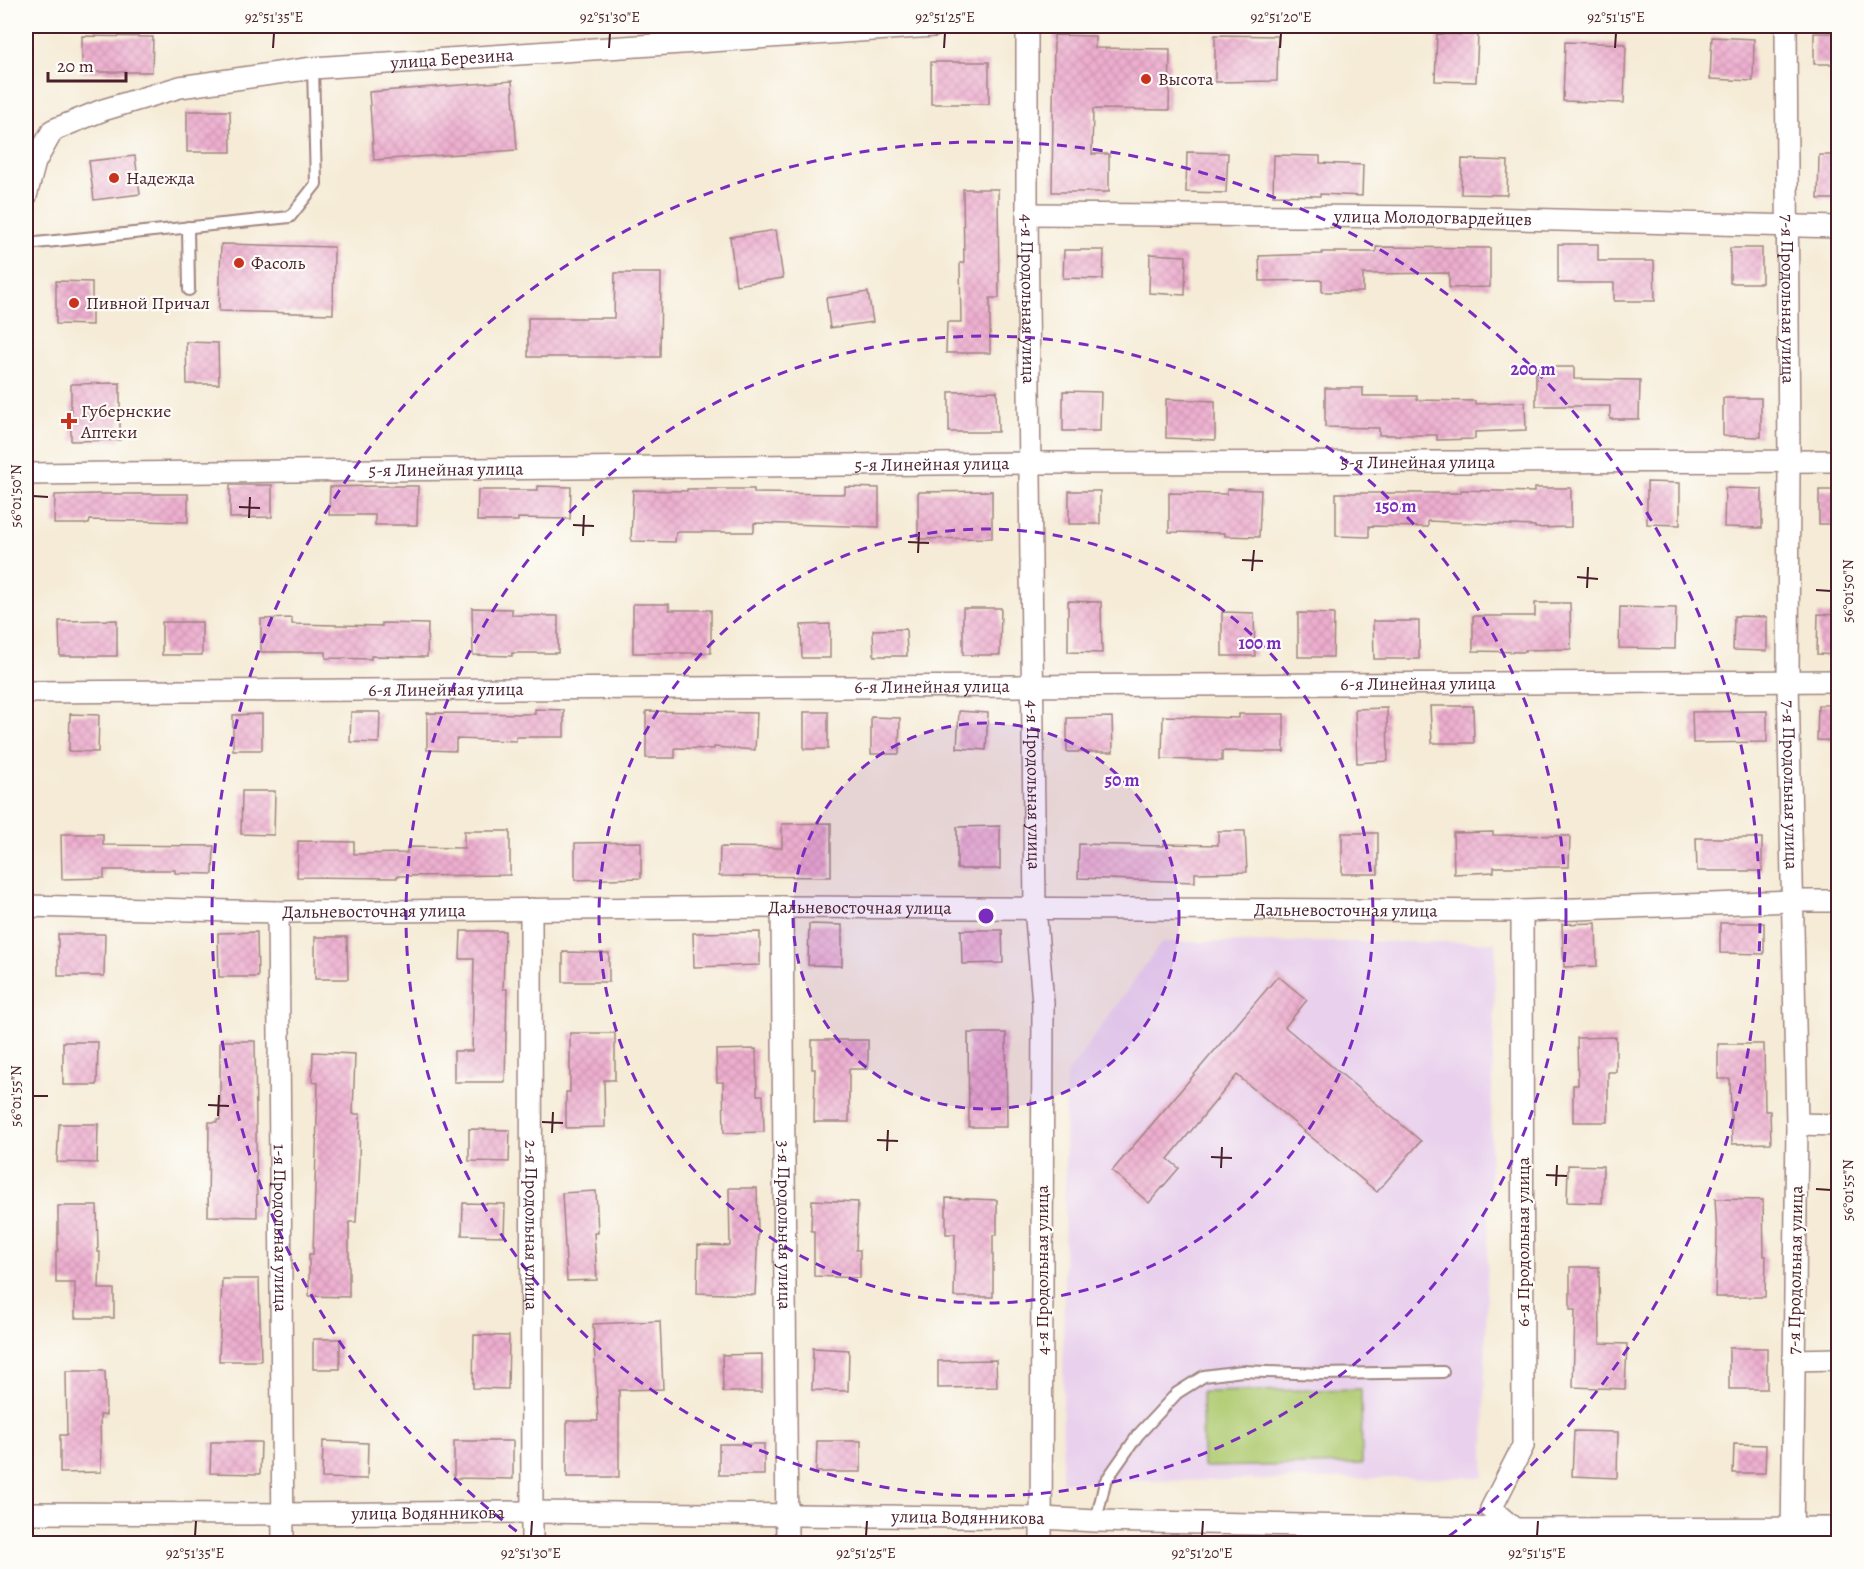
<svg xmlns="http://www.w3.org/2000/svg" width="1864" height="1569" viewBox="0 0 1864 1569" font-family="Alegreya,serif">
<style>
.built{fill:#e9d1ed}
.green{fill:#afcb71;stroke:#7c754e;stroke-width:1.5}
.building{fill:url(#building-cross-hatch)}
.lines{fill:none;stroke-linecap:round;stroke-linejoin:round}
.service-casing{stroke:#a08580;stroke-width:14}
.minor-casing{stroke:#a08580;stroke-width:24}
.service{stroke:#fff;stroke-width:10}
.minor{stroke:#fff;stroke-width:21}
.ticks{fill:none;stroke:#4a1f2b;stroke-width:2}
.ring{fill:none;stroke:#7b2cbf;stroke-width:3;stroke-dasharray:10 8}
.poi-dot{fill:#c8321e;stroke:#fdfcf7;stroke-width:2}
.labels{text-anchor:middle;stroke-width:4.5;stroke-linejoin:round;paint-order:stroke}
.street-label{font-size:18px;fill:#4a1f2b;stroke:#fdfcf7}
.poi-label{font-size:18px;fill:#4a1f2b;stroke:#fdfcf7;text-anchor:start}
.centre{fill:#7b2cbf;stroke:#fdfcf7;stroke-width:3}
.ring-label{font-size:18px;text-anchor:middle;font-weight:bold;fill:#7b2cbf;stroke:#fdfcf7;stroke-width:4.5;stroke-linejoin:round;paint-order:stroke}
.neatline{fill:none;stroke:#4a1f2b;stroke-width:2}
.ticks-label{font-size:15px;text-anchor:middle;fill:#4a1f2b}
</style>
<defs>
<pattern id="building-cross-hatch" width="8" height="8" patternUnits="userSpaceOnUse" patternTransform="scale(1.5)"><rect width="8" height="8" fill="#edaecf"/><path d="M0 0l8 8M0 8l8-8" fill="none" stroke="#cd95b2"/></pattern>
</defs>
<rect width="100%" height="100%" fill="#fdfcf7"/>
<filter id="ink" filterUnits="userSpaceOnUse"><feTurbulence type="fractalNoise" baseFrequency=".0167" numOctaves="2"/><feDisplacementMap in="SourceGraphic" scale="12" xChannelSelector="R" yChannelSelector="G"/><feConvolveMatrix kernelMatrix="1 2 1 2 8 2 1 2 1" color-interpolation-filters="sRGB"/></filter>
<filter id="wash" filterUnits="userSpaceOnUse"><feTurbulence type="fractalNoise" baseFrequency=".008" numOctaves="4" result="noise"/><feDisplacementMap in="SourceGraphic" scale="24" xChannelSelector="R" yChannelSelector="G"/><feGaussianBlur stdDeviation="1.35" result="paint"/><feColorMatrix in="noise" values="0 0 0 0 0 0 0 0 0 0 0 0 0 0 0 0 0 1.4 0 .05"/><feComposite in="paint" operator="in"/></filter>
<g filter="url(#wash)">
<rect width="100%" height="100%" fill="#f5ebd6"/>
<path class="built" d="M1162,942H1496L1485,1366L1484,1477L1062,1482L1066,1075Z"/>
<path class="green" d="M1361,1389L1362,1464L1203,1467L1202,1392Z"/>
<g id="blocks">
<g class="building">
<rect x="1814" y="33" width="25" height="31"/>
<path d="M1437,34L1478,35L1476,82L1435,81Z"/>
<path d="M1054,35L1095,36V48L1170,49L1169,110L1093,109L1092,154H1109V192H1052Z"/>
<path d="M1215,35L1278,36L1277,81L1215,82Z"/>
<path d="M82,36L153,37L152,72H82Z"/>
<path d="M1712,37L1754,39L1753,81L1710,79Z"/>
<path d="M1565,42L1626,44L1624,103L1563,101Z"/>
<rect x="931" y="62" width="58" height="42"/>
<path d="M512,81L517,150L374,160L369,92Z"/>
<path d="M187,111H230L231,152H187Z"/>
<path d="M1187,152L1228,153L1226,193L1186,192Z"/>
<path d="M1274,155L1320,156V163L1363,165L1362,196L1320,194V196L1273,195Z"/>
<path d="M1819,155H1839V199H1818Z"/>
<path d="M135,156L140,194L94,200L89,161Z"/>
<path d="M1462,159L1508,161L1507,195L1461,194Z"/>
<path d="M963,189H998L999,298H990V353H946L947,322H961L960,263H964Z"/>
<path d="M776,230L783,278L736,285L730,237Z"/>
<path d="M221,244L334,247L333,314L219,311Z"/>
<path d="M1558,244H1598V261H1654L1655,301H1614V283H1558Z"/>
<path d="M1376,247L1490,248V287L1449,288V273L1363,274V292H1322V280L1260,281L1259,256L1322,254V252H1376Z"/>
<rect x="1730" y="248" width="32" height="35"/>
<path d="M1064,250H1104L1103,279L1063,278Z"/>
<path d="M1150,254L1186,256L1185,295L1149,293Z"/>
<path d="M615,273H661L660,357H528V318H614Z"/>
<path d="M56,281L92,282V325L56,324Z"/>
<path d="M868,292L873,322L830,328L826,298Z"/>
<path d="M186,342L218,343L219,384H187Z"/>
<path d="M1536,367H1574V379L1640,380L1639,419H1610V406H1536Z"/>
<path d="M120,383V440L71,441V384Z"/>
<path d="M1325,388H1363V396H1417V400L1475,401V404L1525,402L1526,430L1475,432V439L1437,440V435H1379V428L1325,427Z"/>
<path d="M997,391L998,432H949V392Z"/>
<path d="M1063,391L1101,392L1100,431H1063Z"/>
<path d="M1723,398H1761V437L1723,436Z"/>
<path d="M1166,399L1215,401V440L1166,438Z"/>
<path d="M1647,482L1680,483V525L1647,524Z"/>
<path d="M230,485H272V517L230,518Z"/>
<path d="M375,486H418L417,525H375V515H329L330,487Z"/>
<path d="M538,486L571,487L570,519L518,518V521H477L478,490H538Z"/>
<path d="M845,487L879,488V527L754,523V532H676L675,542L631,541L633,490L687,491V489H754V493L845,494Z"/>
<path d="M1534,488H1571V527L1535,528V526L1428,521V527L1369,526V537L1336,536V493H1461V490L1534,492Z"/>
<path d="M1725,488L1762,489V528L1724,527Z"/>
<path d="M1227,489L1261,490L1259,537L1225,536V533L1169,532V493L1227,494Z"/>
<rect x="1819" y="490" width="20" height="34"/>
<path d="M992,491V538L918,539V492Z"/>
<rect x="1069" y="491" width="31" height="33"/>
<path d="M98,494H188V522L90,520L89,524H54L55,495Z"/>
<path d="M1068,601L1101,602L1102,653L1068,652Z"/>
<path d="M1535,603H1570L1571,649L1525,650V652L1473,651V616H1535Z"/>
<path d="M633,604H669V610H711V653H633Z"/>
<path d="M1620,607L1676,608L1675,649L1619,648Z"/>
<path d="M472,608L512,609V615L558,616V653H512V656L473,655Z"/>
<path d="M963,608H1001L1000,655H963Z"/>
<path d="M1222,612L1254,613L1255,656H1222Z"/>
<path d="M1298,613L1334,614L1333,657H1298Z"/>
<path d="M1818,614L1839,615V655L1817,654Z"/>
<path d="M1734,616L1767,617V651L1733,650Z"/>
<path d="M292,618V624L382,626V623L428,624L427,657L371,656V659L326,658V652H261V619Z"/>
<path d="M117,620V656H60L59,621Z"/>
<path d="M1373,621H1419V659H1374Z"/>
<rect x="162" y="622" width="40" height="33"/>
<path d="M830,624V658H802L801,625Z"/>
<path d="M906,629L907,656H874L873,630Z"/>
<path d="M1818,705H1839V741L1817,740Z"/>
<path d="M1430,706H1473L1474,743H1432Z"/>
<path d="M1387,708L1388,761L1357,763L1355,709Z"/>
<path d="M535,709L564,710V737H516V741L456,739V751L427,750V713L535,714Z"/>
<path d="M646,711L757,713L755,750L714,747V749L675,748V758H646Z"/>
<path d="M959,711L988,713L986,750L957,748Z"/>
<path d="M1767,711V742L1693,743L1692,712Z"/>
<path d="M351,712H380L379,743L350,742Z"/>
<rect x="804" y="712" width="24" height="37"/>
<path d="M70,714L99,715L98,752L69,751Z"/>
<path d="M262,714V750H233V715Z"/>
<path d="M1239,714H1284V752L1222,751V761L1162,759L1163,716L1239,718Z"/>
<path d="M871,717L900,718L899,754H871Z"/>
<path d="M1112,717L1113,752H1067V718Z"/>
<path d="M242,791H275L274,835L241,834Z"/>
<path d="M831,823V877L719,876L720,847L782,848V824Z"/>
<path d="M1000,826V869H957V827Z"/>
<path d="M464,831H510V875L397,876V878L297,877L298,841L354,842V854L407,853V847L464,848Z"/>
<path d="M1218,831H1245L1247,872L1195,873V882L1078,878L1079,844L1164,846V844L1218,845Z"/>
<path d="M1493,832V835L1570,836L1569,867H1494V872L1454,874L1453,833Z"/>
<rect x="1342" y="833" width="36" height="41"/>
<path d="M61,834H103V845L214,846L213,874L175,873V870H104V878L62,879Z"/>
<path d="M1696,838H1762V871H1697Z"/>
<path d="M641,842V878L575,880V843Z"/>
<path d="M1596,923L1597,966L1564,967L1562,924Z"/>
<path d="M1720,923H1764V954L1720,953Z"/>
<path d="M809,924L842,925V966L808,965Z"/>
<path d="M961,930H1002L1003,963L962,964Z"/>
<path d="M461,931H505L503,989H507L505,1082H454V1051H472L474,959H460Z"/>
<path d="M257,932L258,977H219L218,933Z"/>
<path d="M760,932V965L694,967L693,933Z"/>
<path d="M58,934H105L104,976H58Z"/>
<path d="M315,937H347L348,979H315Z"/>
<path d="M563,952L609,953V982H563Z"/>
<path d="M1278,976L1307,1000L1285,1027L1421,1141L1377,1192L1237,1075L1168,1159L1179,1168L1149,1203L1112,1171Z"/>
<path d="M570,1033H615V1080H604L605,1127L566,1128V1092H570Z"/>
<path d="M968,1033H1006L1007,1127H969Z"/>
<path d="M1616,1037V1072H1608V1122H1573V1085H1578L1577,1038Z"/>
<path d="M812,1040H868V1069H849V1122H814L815,1069H812Z"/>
<path d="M220,1041H255L257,1217L208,1216L209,1122H217V1120H220Z"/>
<path d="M63,1042H98L97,1085H63Z"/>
<path d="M1718,1044H1764L1765,1111H1770L1771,1143L1732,1144L1730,1079H1718Z"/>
<path d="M756,1049L757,1095H763L764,1132L724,1133L723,1082H717L716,1050Z"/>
<path d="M313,1052L355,1054L353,1114H360L359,1162L356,1222H349V1297L309,1296V1254H313L318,1083L312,1082Z"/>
<path d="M59,1124H98L97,1163L57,1162Z"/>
<path d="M469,1129L510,1130L509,1162L469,1161Z"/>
<path d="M1568,1165L1603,1166L1602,1203L1567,1202Z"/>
<path d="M729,1188H757L758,1233L755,1295L697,1293L698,1245L730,1246Z"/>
<path d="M596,1191L598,1233H594L597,1280L567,1281L562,1193Z"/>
<path d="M946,1198L997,1200V1235H993V1297H954L955,1234H946Z"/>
<path d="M1715,1199L1763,1200L1764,1256H1766L1765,1297H1715L1717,1233Z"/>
<path d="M812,1200L858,1202L856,1250H860V1278L814,1276V1231H811Z"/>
<path d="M463,1203L505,1204L504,1236L462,1235Z"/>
<path d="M58,1206H97L98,1252H100L99,1289H114V1318H75V1283H56V1251H58Z"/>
<path d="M1570,1267H1599L1600,1343L1627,1344L1625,1389L1573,1387L1575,1310H1570Z"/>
<path d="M222,1279H259L261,1361H219Z"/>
<path d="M660,1321L663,1389L619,1390V1477H567V1421H598L593,1324Z"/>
<path d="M474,1335L509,1336L508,1389L473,1388Z"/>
<rect x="313" y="1339" width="27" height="30"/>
<path d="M813,1348L849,1350L848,1391L812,1390Z"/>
<rect x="1729" y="1348" width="38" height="41"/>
<path d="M762,1354V1392H723L722,1355Z"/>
<path d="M996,1360L997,1387L938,1388V1361Z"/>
<path d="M66,1371H105L106,1415H100L101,1472L60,1473V1435H67Z"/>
<path d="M1574,1431L1618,1432L1617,1478L1572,1476Z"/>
<path d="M323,1441L368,1443L367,1479L322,1478Z"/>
<path d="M454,1441H513V1479L454,1478Z"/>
<path d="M817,1441H861V1472H816Z"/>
<path d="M211,1442H261L260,1474L210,1473Z"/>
<rect x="719" y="1444" width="45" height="31"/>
<path d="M1734,1444L1766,1445L1765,1473H1733Z"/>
</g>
</g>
</g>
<g filter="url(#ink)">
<use href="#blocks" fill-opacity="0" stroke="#a08580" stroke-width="1.5"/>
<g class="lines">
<defs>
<g id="service">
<path d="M188,227L189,290"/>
<path d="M26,244L290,217L316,184L313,68"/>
<path d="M1096,1521L1105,1482L1138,1435L1177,1393L1204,1376L1242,1371L1321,1374L1443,1372"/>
</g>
<g id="minor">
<path id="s1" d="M1027,26V214L1035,907L1043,1003L1041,1544"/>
<path id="s2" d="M1786,26L1789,461L1788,681L1797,1124L1792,1544"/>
<path id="s3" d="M26,196L35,162L53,130L103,110L180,87L313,68L933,26"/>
<path id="s4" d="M1027,214L1439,217L1838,227"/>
<path id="s5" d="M26,474L1030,463L1838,461"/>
<path id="s6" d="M26,692L1838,681"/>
<path id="s7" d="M26,906L278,912L782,907L1522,911L1793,901H1838"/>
<path id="s8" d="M782,907L787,1544"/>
<path id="s9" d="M531,909L532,1544"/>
<path id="s10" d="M278,912L283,1544"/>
<path d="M1797,1124L1838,1125"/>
<path d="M1793,1360L1838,1359"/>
<path id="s11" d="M26,1513L283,1514L532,1512L1042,1518L1096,1521L1514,1529L1838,1528"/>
<path d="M1518,1532L1491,1509L1523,1446L1522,911"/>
</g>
</defs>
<use href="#service" class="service-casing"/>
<use href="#minor" class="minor-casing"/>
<use href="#service" class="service"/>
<use href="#minor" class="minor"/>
</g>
</g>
<path class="ticks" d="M273,48L274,33M609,48L610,33M944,48L945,33M1280,48L1281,33M1615,48L1616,33M33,496L48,497M239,507L260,508M249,518L250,497M573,525L594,526M583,536L584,515M908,542L929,543M918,553L919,532M1242,560L1263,561M1252,571L1254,550M1577,577L1598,579M1587,588L1588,567M1816,590L1831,591M33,1096H48M208,1105L229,1106M218,1116L219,1095M542,1122L563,1123M552,1133L553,1112M877,1140L898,1141M887,1151L888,1130M1211,1157L1232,1158M1221,1168L1222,1147M1546,1175L1567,1176M1556,1186L1557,1165M1816,1189L1831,1190M195,1536L196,1521M531,1536L532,1521M866,1536L867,1521M1202,1536L1203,1521M1537,1536L1538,1521"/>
<circle cx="986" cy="916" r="193" fill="#7b2cbf" fill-opacity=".12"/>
<g class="ring">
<circle cx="986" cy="916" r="193"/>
<circle cx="986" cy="916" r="387"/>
<circle cx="986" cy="916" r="580"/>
<path d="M531 1542A774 774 0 1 1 1441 1542"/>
</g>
<g class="poi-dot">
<circle cx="1146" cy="79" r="6"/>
<circle cx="114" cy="178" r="6"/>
<circle cx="239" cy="263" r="6"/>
<circle cx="74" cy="303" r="6"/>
<path d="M66 412h6v6h6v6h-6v6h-6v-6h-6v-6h6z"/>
</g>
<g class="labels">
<g class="street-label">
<text dy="6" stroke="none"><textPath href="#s3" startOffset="480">улица Березина</textPath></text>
<text dy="6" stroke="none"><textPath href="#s4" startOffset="406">улица Молодогвардейцев</textPath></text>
<text dy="6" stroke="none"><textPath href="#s1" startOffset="273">4-я Продольная улица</textPath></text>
<text dy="6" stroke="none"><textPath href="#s2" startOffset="273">7-я Продольная улица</textPath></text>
<text dy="6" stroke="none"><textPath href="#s5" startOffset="1392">5-я Линейная улица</textPath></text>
<text dy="6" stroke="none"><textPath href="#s5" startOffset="906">5-я Линейная улица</textPath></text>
<text dy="6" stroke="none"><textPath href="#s5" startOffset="420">5-я Линейная улица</textPath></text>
<text dy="6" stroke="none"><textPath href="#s6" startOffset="1392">6-я Линейная улица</textPath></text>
<text dy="6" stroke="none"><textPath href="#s6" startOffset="906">6-я Линейная улица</textPath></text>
<text dy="6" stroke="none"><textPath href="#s6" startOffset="420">6-я Линейная улица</textPath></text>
<text dy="6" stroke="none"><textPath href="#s1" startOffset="759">4-я Продольная улица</textPath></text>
<text dy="6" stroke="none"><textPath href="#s2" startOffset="759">7-я Продольная улица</textPath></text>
<text dy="6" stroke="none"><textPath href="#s7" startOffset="834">Дальневосточная улица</textPath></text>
<text dy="6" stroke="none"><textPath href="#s7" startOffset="1320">Дальневосточная улица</textPath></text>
<text dy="6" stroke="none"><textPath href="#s7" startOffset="348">Дальневосточная улица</textPath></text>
<text dy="6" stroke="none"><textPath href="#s8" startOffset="318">3-я Продольная улица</textPath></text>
<text dy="6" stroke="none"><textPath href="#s9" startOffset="316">2-я Продольная улица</textPath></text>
<text dy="6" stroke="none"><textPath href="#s10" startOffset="316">1-я Продольная улица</textPath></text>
<text transform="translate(1523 1242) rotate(-90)" y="6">6-я Продольная улица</text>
<text transform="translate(1042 1270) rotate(-90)" y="6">4-я Продольная улица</text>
<text transform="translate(1795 1270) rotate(-89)" y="6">7-я Продольная улица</text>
<text dy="6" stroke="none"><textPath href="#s11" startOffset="402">улица Водянникова</textPath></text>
<text dy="6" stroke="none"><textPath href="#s11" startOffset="942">улица Водянникова</textPath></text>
</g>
<g class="poi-label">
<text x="1158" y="85">Высота</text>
<text x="126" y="184">Надежда</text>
<text x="251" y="269">Фасоль</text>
<text x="86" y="309">Пивной Причал</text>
<text x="81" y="417">Губернские<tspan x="81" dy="21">Аптеки</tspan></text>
</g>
</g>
<circle cx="986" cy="916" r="9" class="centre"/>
<g class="ring-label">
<text x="1533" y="375">200 m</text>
<text x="1396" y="512">150 m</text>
<text x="1260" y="649">100 m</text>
<text x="1122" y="786">50 m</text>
</g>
<rect width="1864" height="1569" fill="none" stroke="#fdfcf7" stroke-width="66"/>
<path d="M48 72v9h78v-9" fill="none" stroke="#4a1f2b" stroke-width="3"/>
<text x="57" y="72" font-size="18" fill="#4a1f2b" stroke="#fdfcf7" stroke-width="4.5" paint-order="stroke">20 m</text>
<rect x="33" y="33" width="1798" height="1503" class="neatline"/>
<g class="ticks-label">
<text x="274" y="22">92°51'35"E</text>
<text x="610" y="22">92°51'30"E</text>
<text x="945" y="22">92°51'25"E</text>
<text x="1281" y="22">92°51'20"E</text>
<text x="1616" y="22">92°51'15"E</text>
<text transform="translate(16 496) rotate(-90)" y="5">56°01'50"N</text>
<text transform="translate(1848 591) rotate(-90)" y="5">56°01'50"N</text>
<text transform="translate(16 1096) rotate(-90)" y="5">56°01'55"N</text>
<text transform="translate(1848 1190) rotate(-90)" y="5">56°01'55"N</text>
<text x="195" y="1558">92°51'35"E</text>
<text x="531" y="1558">92°51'30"E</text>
<text x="866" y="1558">92°51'25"E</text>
<text x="1202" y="1558">92°51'20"E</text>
<text x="1537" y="1558">92°51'15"E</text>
</g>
</svg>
